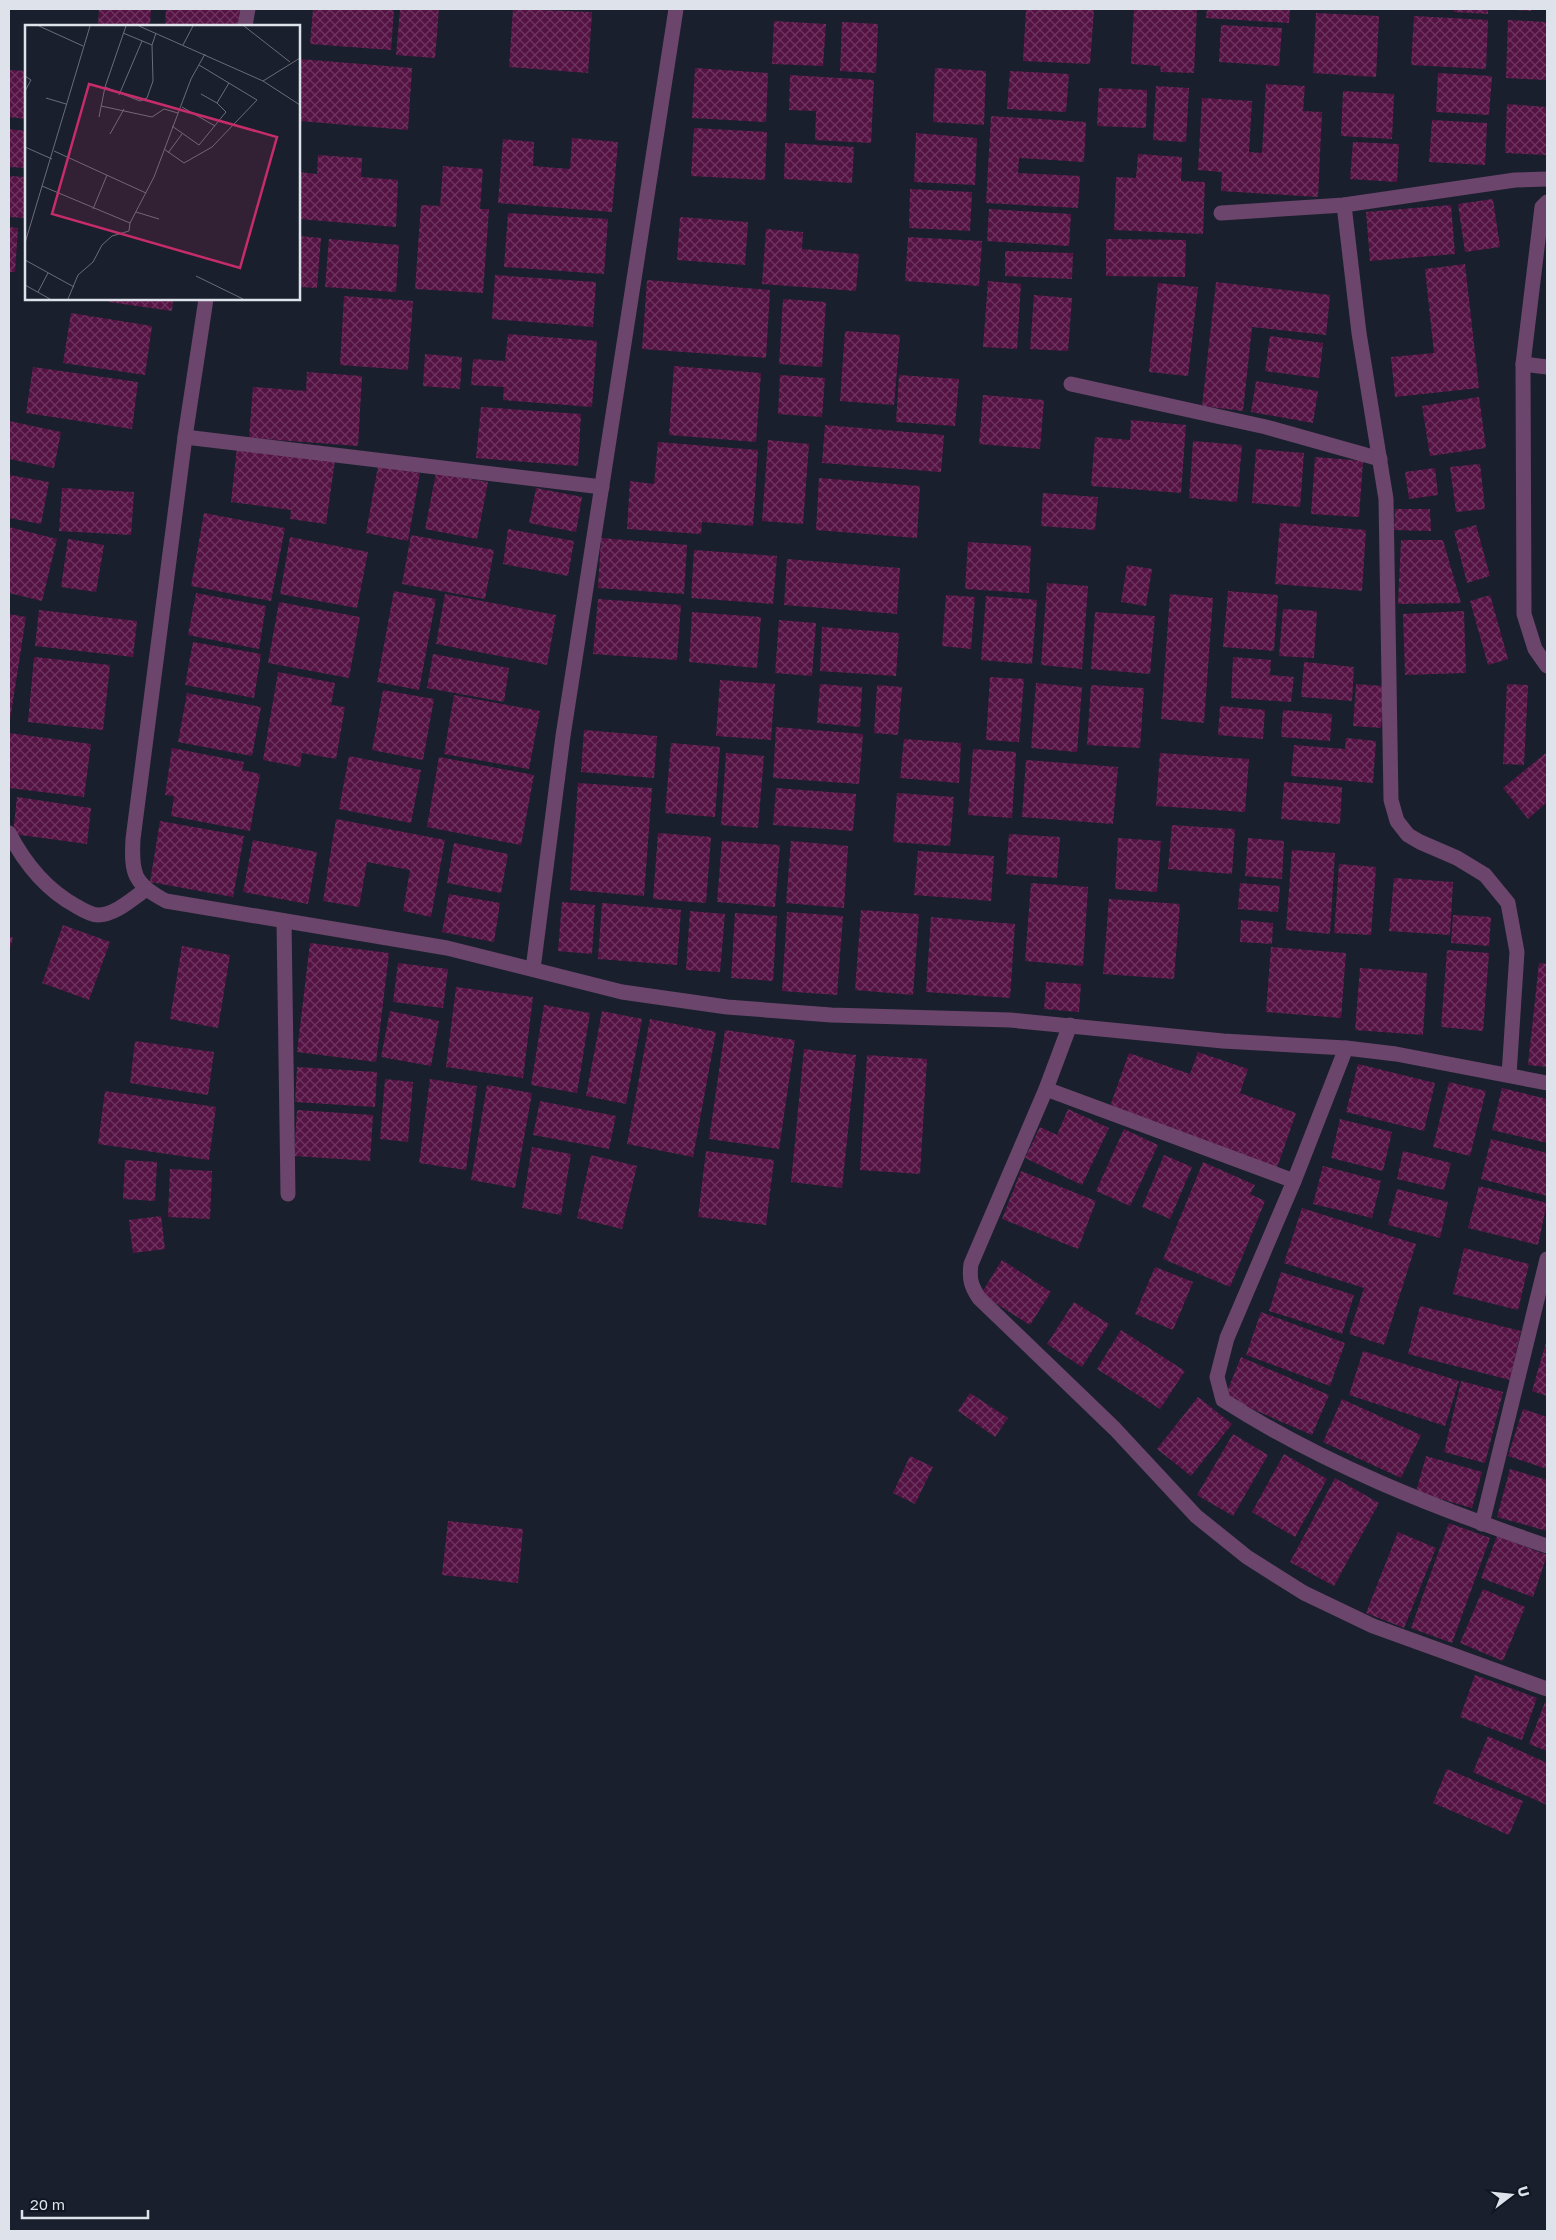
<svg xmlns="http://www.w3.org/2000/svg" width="1556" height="2240" viewBox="0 0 1556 2240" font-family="'Golos Text',sans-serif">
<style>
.building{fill:url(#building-cross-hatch)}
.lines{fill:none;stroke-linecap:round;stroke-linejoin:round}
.minor{stroke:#6b456c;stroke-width:15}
.inset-road{fill:none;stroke:#686d78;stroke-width:1}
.view{fill:#c52c69;fill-opacity:0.15;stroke:#c52c69;stroke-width:2.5}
.inset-edge{fill:none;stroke:#dee2eb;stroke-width:2.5}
</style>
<defs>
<pattern id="building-cross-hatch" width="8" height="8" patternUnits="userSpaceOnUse" patternTransform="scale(1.25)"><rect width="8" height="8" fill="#551344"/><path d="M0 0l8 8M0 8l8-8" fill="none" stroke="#6d355f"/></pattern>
</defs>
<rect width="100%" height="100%" fill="#191f2c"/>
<g class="building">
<path d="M99,9H151L150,26H98Z"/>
<path d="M166,9H240L238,26H165Z"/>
<path d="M313,9H394L391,50L310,44Z"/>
<path d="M400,9H439L435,58L396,55Z"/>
<path d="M513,9L592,12L588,73L509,67Z"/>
<path d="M1026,9L1094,10L1090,64L1023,61Z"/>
<path d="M1134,9H1197L1194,73L1161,72L1160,66L1131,64Z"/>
<path d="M1207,9H1290L1289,23L1206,18Z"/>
<path d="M1454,9H1488V14L1454,12Z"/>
<path d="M1514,9H1531V11L1514,10Z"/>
<path d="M1316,13L1379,16L1376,77L1313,73Z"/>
<path d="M1414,16L1488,20L1486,69L1411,65Z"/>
<path d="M1508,20L1547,22V80L1506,78Z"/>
<path d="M774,21L826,24L823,66L772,64Z"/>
<path d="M842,22L878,24L876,73L840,71Z"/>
<path d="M1221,25L1282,28L1279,66L1219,62Z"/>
<path d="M299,59L412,68L408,130L299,121Z"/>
<path d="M695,68L768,73L766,122L692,118Z"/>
<path d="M935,68L986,71L984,125L933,122Z"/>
<path d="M9,70L26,71V119L9,117Z"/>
<path d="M1010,71L1069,74L1066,112L1007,109Z"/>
<path d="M1438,73L1492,76L1489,115L1436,112Z"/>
<path d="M790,75L874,80L871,143L815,140L816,111L789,110Z"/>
<path d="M1266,84L1305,86L1303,111L1322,112L1318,197L1221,191L1222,172L1198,170L1202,98L1252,101L1249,152L1262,153Z"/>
<path d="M1156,86L1189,88L1186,142L1153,140Z"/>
<path d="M1099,88L1147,90L1146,128L1097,126Z"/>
<path d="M1343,91L1394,94L1392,139L1341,136Z"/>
<path d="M1507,104L1547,107V155L1505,153Z"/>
<path d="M991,116L1086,122L1084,162L1019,158L1018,173L1080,176L1078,208L986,203Z"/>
<path d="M1432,120L1487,123L1485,165L1429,162Z"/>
<path d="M694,128L767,132L765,180L691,176Z"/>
<path d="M9,129L26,131V168L9,167Z"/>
<path d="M916,133L977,138L975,185L914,182Z"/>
<path d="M572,138L618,142L612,212L498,203L503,139L534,142L533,166L570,169Z"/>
<path d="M1353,142L1399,144L1397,182L1350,179Z"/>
<path d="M785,143L854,147L852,183L784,179Z"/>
<path d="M1138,154L1182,157L1181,181L1205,182L1203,234L1114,230L1116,177L1136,178Z"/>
<path d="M318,155L362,158L361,177L398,180L396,227L299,219V172L317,174Z"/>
<path d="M443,166L483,169L480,209H489L483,293L415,289L421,205L440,206Z"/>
<path d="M9,176L26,177V218L9,217Z"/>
<path d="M910,189L972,192L970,231L909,228Z"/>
<path d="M1493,199L1500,247L1465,252L1458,204Z"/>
<path d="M1451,205L1455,254L1370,261L1366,212Z"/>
<path d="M989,209L1071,214L1069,246L987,241Z"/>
<path d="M508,213L608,219L604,274L504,267Z"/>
<path d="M680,217L748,222L745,265L677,260Z"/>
<path d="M9,227L18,228L15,272H9Z"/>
<path d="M766,229L803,232L802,249L859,254L856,291L762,284Z"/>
<path d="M299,236L321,238L317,288L299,287Z"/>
<path d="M908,237L982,241L979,286L905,281Z"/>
<path d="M329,239L399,245L396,292L325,287Z"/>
<path d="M1106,239L1186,240L1185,277L1106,276Z"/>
<path d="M1005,251L1073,253L1072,279L1005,276Z"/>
<path d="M1465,264L1479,388L1395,397L1391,357L1434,353L1425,269Z"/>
<path d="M495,275L596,282L593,327L492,319Z"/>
<path d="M647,280L770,290L766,358L642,349Z"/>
<path d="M988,281L1021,284L1017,349L983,347Z"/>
<path d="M1216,282L1330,295L1326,335L1252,327L1243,411L1202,406Z"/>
<path d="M1158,283L1198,287L1188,376L1149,372Z"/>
<path d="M1034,295L1072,298L1068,351L1030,349Z"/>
<path d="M344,296L413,301L408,370L340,365Z"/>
<path d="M109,299H173L172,311L109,302Z"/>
<path d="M783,299L826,302L822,367L779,364Z"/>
<path d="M71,313L152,326L145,375L63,363Z"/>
<path d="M845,331L900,335L894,405L840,401Z"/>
<path d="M508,334L597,341L592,407L503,400L504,387L471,385L473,359L505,361Z"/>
<path d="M1270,336L1323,343L1319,378L1265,371Z"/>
<path d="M425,354L462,357L460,389L423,386Z"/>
<path d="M674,366L761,373L756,442L669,435Z"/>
<path d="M33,367L138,382L132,429L26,413Z"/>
<path d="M307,372L362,376L358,446L249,438L253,387L306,391Z"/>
<path d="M780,375L825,378L822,417L778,414Z"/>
<path d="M899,375L959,379L955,426L896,422Z"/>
<path d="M1256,381L1318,391L1313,423L1251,412Z"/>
<path d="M983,395L1044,400L1040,449L979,444Z"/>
<path d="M1479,397L1486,448L1430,456L1422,406Z"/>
<path d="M481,407L581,414L578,466L476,458Z"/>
<path d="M1131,420L1186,425L1181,493L1091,486L1095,437L1130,440Z"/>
<path d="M9,421L61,432L54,468L9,459Z"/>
<path d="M825,425L944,435L941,472L822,463Z"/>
<path d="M768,440L809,444L803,524L762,521Z"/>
<path d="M1193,441L1242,445L1237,502L1189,498Z"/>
<path d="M658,442L758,450L753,526L702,522L701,534L627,529L630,481L654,484Z"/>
<path d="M237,447L335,460L326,524L290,519L291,510L231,502Z"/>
<path d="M1256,449L1304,453L1300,507L1252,503Z"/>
<path d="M1315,457L1363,461L1359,517L1311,514Z"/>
<path d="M1480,464L1485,509L1456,512L1450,467Z"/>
<path d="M378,466L420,473L408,541L366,533Z"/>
<path d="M1435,468L1438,495L1409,499L1405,472Z"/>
<path d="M436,473L488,482L477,539L425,529Z"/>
<path d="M9,475L49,482L41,524L9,518Z"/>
<path d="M819,478L920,486L917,538L816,530Z"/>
<path d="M62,488L134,492L131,535L59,531Z"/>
<path d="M536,488L582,497L576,532L529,523Z"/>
<path d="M1043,493L1098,497L1095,530L1041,526Z"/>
<path d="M1395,509H1430L1431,531L1394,530Z"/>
<path d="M204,513L285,528L271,601L191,586Z"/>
<path d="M1280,523L1366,530L1362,591L1275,584Z"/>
<path d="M1476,525L1490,576L1467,583L1454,531Z"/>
<path d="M9,527L57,539L42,601L9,593Z"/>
<path d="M508,529L574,541L568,576L503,564Z"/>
<path d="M411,535L494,550L485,599L402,584Z"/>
<path d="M290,537L368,552L357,608L280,594Z"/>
<path d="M601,538L687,545L684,594L598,588Z"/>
<path d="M68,539L104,545L96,592L61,587Z"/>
<path d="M1401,540H1443L1461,603L1398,604Z"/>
<path d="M968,542L1031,546L1029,593L965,589Z"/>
<path d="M694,550L777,556L773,604L691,598Z"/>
<path d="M787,559L900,568L897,614L784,605Z"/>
<path d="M1127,565L1152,569L1146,606L1121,602Z"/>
<path d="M1047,583L1088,586L1082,669L1041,665Z"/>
<path d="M394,591L436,599L419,690L377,682Z"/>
<path d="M1228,591L1278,595L1274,651L1223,647Z"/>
<path d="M196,593L266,606L259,649L188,635Z"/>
<path d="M445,594L556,615L547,665L436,644Z"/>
<path d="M1170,594L1213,598L1204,723L1161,719Z"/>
<path d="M946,595L975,597L971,649L942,646Z"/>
<path d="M1490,595L1508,659L1488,665L1470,601Z"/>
<path d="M986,596L1037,600L1032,664L981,660Z"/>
<path d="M598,599L681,605L677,660L593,654Z"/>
<path d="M279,602L360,617L349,678L268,663Z"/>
<path d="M1283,609L1317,611L1314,658L1279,656Z"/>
<path d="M39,610L137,621L133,657L35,646Z"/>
<path d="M1464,611L1466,673L1405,675L1403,614Z"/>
<path d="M692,612L761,617L757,668L689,662Z"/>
<path d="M1095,612L1155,616L1150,674L1091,669Z"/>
<path d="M9,614L26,617L10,720H9Z"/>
<path d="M779,620L816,623L812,676L775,673Z"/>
<path d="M822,627L899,633L896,676L820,671Z"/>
<path d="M193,642L261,654L254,698L185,685Z"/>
<path d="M433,654L509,668L504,702L427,688Z"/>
<path d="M34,657L110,665L103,730L28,722Z"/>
<path d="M1233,657L1271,660L1270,675L1294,677L1291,702L1231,698Z"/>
<path d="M1304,662L1354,667L1352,701L1301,697Z"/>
<path d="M278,672L335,683L331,705L345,707L336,759L302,753L300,767L263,760Z"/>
<path d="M990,677L1024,679L1019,742L986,740Z"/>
<path d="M720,680L775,684L771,740L716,736Z"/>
<path d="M1036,683L1082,687L1077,752L1031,748Z"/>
<path d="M820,684L862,687L860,727L817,723Z"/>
<path d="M1356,684L1384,686L1381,728L1353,726Z"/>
<path d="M1507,684L1528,685L1524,765L1503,764Z"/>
<path d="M877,685L902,687L898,735L874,733Z"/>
<path d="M1091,685L1144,688L1140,748L1087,745Z"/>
<path d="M383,690L434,699L423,760L372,750Z"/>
<path d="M187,693L261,707L252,756L178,742Z"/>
<path d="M454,695L540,711L529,769L444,754Z"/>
<path d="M1220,706L1265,710L1263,739L1218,735Z"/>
<path d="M1283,710L1332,714L1330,741L1281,737Z"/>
<path d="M776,727L863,734L859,784L773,778Z"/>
<path d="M584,730L657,736L654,778L581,772Z"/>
<path d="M9,733L91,744L84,797L9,788Z"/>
<path d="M1346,738L1376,741L1373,783L1291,776L1294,745L1345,749Z"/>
<path d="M904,739L961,743L959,783L900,778Z"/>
<path d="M671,743L720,747L715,817L665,813Z"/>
<path d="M172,748L244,762L242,770L260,774L250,831L171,816L174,796L165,795Z"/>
<path d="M973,749L1016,752L1012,818L968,815Z"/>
<path d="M1547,752V802L1528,819L1503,788Z"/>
<path d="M726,753L764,756L758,828L721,825Z"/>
<path d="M1160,753L1249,759L1245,812L1156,806Z"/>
<path d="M349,756L421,770L411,823L339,809Z"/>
<path d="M439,757L534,775L521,845L427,827Z"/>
<path d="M1026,760L1118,767L1113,824L1022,817Z"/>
<path d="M1284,782L1342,787L1340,824L1281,819Z"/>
<path d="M578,783L652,788L644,896L570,890Z"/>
<path d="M776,788L856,794L853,831L773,825Z"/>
<path d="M897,793L954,797L950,846L893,842Z"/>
<path d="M17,797L91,808L87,844L13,834Z"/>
<path d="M336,819L445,840L431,917L403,911L410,870L367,862L359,907L323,901Z"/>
<path d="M160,821L244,836L233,897L150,882Z"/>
<path d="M1172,825L1235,829L1232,874L1168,869Z"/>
<path d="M658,833L711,837L706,903L653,899Z"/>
<path d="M1009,834L1060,837L1057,878L1006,874Z"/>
<path d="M1118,838L1161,841L1157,892L1115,889Z"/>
<path d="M1248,838L1284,841L1282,879L1245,876Z"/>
<path d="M253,840L317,852L308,904L243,892Z"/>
<path d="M722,841L780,845L775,907L717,902Z"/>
<path d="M791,841L848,846L844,908L786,903Z"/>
<path d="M454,843L508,854L501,893L447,883Z"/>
<path d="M1292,850L1335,853L1330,934L1286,930Z"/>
<path d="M918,851L994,856L991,901L914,895Z"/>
<path d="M1339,864L1376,867L1371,935L1334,933Z"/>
<path d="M1394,878L1453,882L1450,935L1389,931Z"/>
<path d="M1031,883L1088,887L1083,966L1025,961Z"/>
<path d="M1240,883L1280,886L1278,912L1238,909Z"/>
<path d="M449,894L500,903L494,942L442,932Z"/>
<path d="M1109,899L1180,904L1174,979L1103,974Z"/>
<path d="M562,902L595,905L592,954L558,951Z"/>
<path d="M602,903L681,910L677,965L598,959Z"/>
<path d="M861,910L919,914L913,995L855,990Z"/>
<path d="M690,911L725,914L720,972L686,970Z"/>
<path d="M787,912L843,916L837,995L782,991Z"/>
<path d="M735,913L777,916L773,981L731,978Z"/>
<path d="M1453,915L1491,917L1489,946L1451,943Z"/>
<path d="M931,917L1015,924L1010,998L926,992Z"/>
<path d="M1241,920L1273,923L1272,944L1240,942Z"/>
<path d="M63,925L110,942L89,1000L42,983Z"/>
<path d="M9,936L13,938L9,951Z"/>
<path d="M310,943L389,953L376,1062L297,1052Z"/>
<path d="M182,946L230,955L218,1028L170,1019Z"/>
<path d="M1271,947L1346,953L1341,1018L1266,1012Z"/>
<path d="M1447,950L1489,953L1483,1031L1441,1027Z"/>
<path d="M398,963L448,969L443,1008L393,1002Z"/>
<path d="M1539,963L1547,964V1067L1528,1065Z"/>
<path d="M1360,968L1427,973L1423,1035L1355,1030Z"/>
<path d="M1046,982L1081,984L1079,1012L1044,1009Z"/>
<path d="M456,987L533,997L523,1078L446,1067Z"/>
<path d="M544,1005L590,1013L577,1093L531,1085Z"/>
<path d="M390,1011L439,1021L431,1066L381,1057Z"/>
<path d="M602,1011L642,1019L626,1104L586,1096Z"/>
<path d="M650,1019L716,1032L693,1157L627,1144Z"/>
<path d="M725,1030L795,1040L779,1149L709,1139Z"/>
<path d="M135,1041L214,1052L208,1095L130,1083Z"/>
<path d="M804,1049L856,1055L842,1188L791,1182Z"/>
<path d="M1198,1052L1248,1069L1240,1093L1296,1113L1277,1168L1109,1109L1129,1053L1190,1074Z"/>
<path d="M867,1055L927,1059L920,1174L860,1170Z"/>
<path d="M1358,1064L1435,1083L1424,1131L1346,1112Z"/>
<path d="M297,1067L377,1072L375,1107L295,1102Z"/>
<path d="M385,1079L413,1082L408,1142L380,1139Z"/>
<path d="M430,1079L477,1086L466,1170L419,1163Z"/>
<path d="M1449,1082L1486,1091L1470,1156L1433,1147Z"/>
<path d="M487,1085L532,1093L515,1188L471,1180Z"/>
<path d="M1502,1088L1547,1099V1143L1492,1130Z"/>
<path d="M105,1091L216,1107L209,1160L98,1144Z"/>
<path d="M540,1101L616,1116L609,1149L533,1135Z"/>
<path d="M1068,1109L1109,1128L1082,1185L1025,1158L1040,1127L1057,1135Z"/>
<path d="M297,1110L373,1115L370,1161L294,1156Z"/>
<path d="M1340,1119L1392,1132L1383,1171L1331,1158Z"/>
<path d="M1124,1129L1158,1145L1130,1206L1096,1191Z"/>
<path d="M1491,1139L1547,1153V1196L1481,1179Z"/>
<path d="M532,1147L571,1154L561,1215L522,1208Z"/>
<path d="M706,1151L774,1160L766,1225L698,1217Z"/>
<path d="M1403,1151L1451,1163L1444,1190L1397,1179Z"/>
<path d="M591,1155L637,1166L622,1229L577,1218Z"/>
<path d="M1164,1155L1192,1167L1170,1219L1142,1207Z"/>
<path d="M125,1160L157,1162L155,1201L123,1199Z"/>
<path d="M1203,1162L1255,1185L1250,1194L1265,1201L1230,1287L1163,1259Z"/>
<path d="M1323,1166L1381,1181L1372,1218L1313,1204Z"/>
<path d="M170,1169L212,1171L210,1219L168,1217Z"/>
<path d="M1021,1171L1096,1201L1078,1249L1002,1219Z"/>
<path d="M1479,1186L1547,1203L1538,1245L1468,1228Z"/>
<path d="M1397,1189L1448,1202L1440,1238L1388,1225Z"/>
<path d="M1302,1208L1416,1244L1384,1345L1349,1334L1364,1288L1284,1263Z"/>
<path d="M161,1216L165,1249L133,1253L129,1220Z"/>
<path d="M1464,1248L1529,1264L1518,1310L1453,1294Z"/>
<path d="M1002,1260L1051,1292L1030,1325L981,1294Z"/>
<path d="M1155,1267L1193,1282L1173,1330L1135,1314Z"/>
<path d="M1281,1272L1354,1295L1342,1334L1269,1311Z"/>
<path d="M1074,1302L1109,1324L1082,1367L1047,1344Z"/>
<path d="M1420,1306L1521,1331L1510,1380L1408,1354Z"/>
<path d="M1261,1312L1345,1343L1330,1386L1246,1355Z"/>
<path d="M1121,1330L1185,1371L1160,1409L1097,1369Z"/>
<path d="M1547,1339V1396L1532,1391Z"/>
<path d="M1363,1351L1459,1381L1445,1426L1349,1395Z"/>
<path d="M1241,1357L1329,1395L1312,1435L1225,1397Z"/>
<path d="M1461,1381L1503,1392L1485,1463L1444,1452Z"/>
<path d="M970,1393L1008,1418L995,1437L958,1411Z"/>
<path d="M1198,1397L1232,1424L1191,1476L1157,1449Z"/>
<path d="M1342,1399L1421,1435L1401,1478L1323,1442Z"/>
<path d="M1523,1409L1547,1417V1469L1508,1456Z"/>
<path d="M1233,1434L1268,1455L1233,1516L1197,1495Z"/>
<path d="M1284,1454L1327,1479L1295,1537L1252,1512Z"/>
<path d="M910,1456L933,1467L915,1504L893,1493Z"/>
<path d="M1426,1456L1482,1472L1472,1508L1416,1492Z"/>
<path d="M1510,1469L1547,1480V1531L1497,1517Z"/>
<path d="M1335,1478L1379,1503L1334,1586L1290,1562Z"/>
<path d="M448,1521L523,1529L518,1583L442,1575Z"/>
<path d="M1449,1523L1490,1538L1452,1643L1411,1628Z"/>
<path d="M1398,1532L1436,1548L1404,1628L1366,1613Z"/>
<path d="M1497,1536L1547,1555L1533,1597L1481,1578Z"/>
<path d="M1483,1589L1525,1607L1503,1661L1460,1643Z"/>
<path d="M1475,1675L1537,1698L1522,1740L1460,1717Z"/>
<path d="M1545,1702H1547V1751L1529,1744Z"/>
<path d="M1488,1736L1547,1763V1805L1473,1772Z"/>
<path d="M1447,1769L1523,1801L1509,1835L1433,1803Z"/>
</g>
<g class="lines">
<g class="minor">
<path d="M245,26L248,9"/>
<path d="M1547,202L1542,207L1523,364L1524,614L1535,649L1547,666"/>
<path d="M1344,205L1359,333L1386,499L1391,800L1397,821L1408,835L1420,842L1457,858L1485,875L1508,903L1517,952L1509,1075"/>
<path d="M1221,213L1344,205L1515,180L1547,179"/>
<path d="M206,299L185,437L133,839C131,874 134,884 166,901L447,948L622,992L727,1007L831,1015L1010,1020L1223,1041L1346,1048L1396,1054L1547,1083"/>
<path d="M1523,364L1547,367"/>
<path d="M1071,384L1266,427L1380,459"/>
<path d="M185,437L602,487"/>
<path d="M9,833C25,864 45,889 76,906C81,909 91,915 98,915C115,915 132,899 145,890"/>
<path d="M284,921L288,1194"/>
<path d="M533,969L563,736L676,9"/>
<path d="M1070,1025L1046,1089L971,1264C969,1279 971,1286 979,1298L1115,1429L1196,1516L1247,1557L1304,1593L1373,1626L1547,1689"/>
<path d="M1346,1048L1294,1181L1227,1338L1217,1377L1223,1400C1323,1464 1435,1508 1547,1546"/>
<path d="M1046,1089L1294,1181"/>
<path d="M1482,1524L1547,1259"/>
</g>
</g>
<g transform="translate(25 25)">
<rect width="275" height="275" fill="#191f2c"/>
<path class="inset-road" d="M14,1L58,21M101,1L80,62L115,76L122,73L128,56L127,20L131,8M114,1L238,56L275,80M219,1L265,37M98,8L127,20M158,20L168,1M0,51L6,55L0,66M238,56L275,33M176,69L192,78M94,70L117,16M21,73L41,79M76,81L127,92L139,84L153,88M157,82L190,101M74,92L80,62M147,101L174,120L201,87L192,78L204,58M85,109L99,84M0,122L27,134M139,124L159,138L187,122L232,75L174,40M29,126L121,168M143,128L157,109M17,161L105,198L129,152L166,54L180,29M68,184L82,150M111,187L134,194M0,218L65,1M0,235L49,262M171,251L218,274M0,260L25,274M13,267L23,248M43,274L53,250L68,237L77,220L87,211L104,206L105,198"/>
<path class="view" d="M64,59L252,112L215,243L27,189Z"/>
<rect width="275" height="275" class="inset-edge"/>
</g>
<rect width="1556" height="2240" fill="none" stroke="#dee2eb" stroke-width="20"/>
<g transform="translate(1511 2195) rotate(74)" stroke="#101622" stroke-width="4" paint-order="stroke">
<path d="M0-4L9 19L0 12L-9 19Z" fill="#dee2eb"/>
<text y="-8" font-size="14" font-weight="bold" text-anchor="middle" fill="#dee2eb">U</text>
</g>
<path d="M22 2210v8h126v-8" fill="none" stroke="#dee2eb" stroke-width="2.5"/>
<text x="30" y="2210" font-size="15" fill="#dee2eb" stroke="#101622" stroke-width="4" paint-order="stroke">20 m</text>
</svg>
